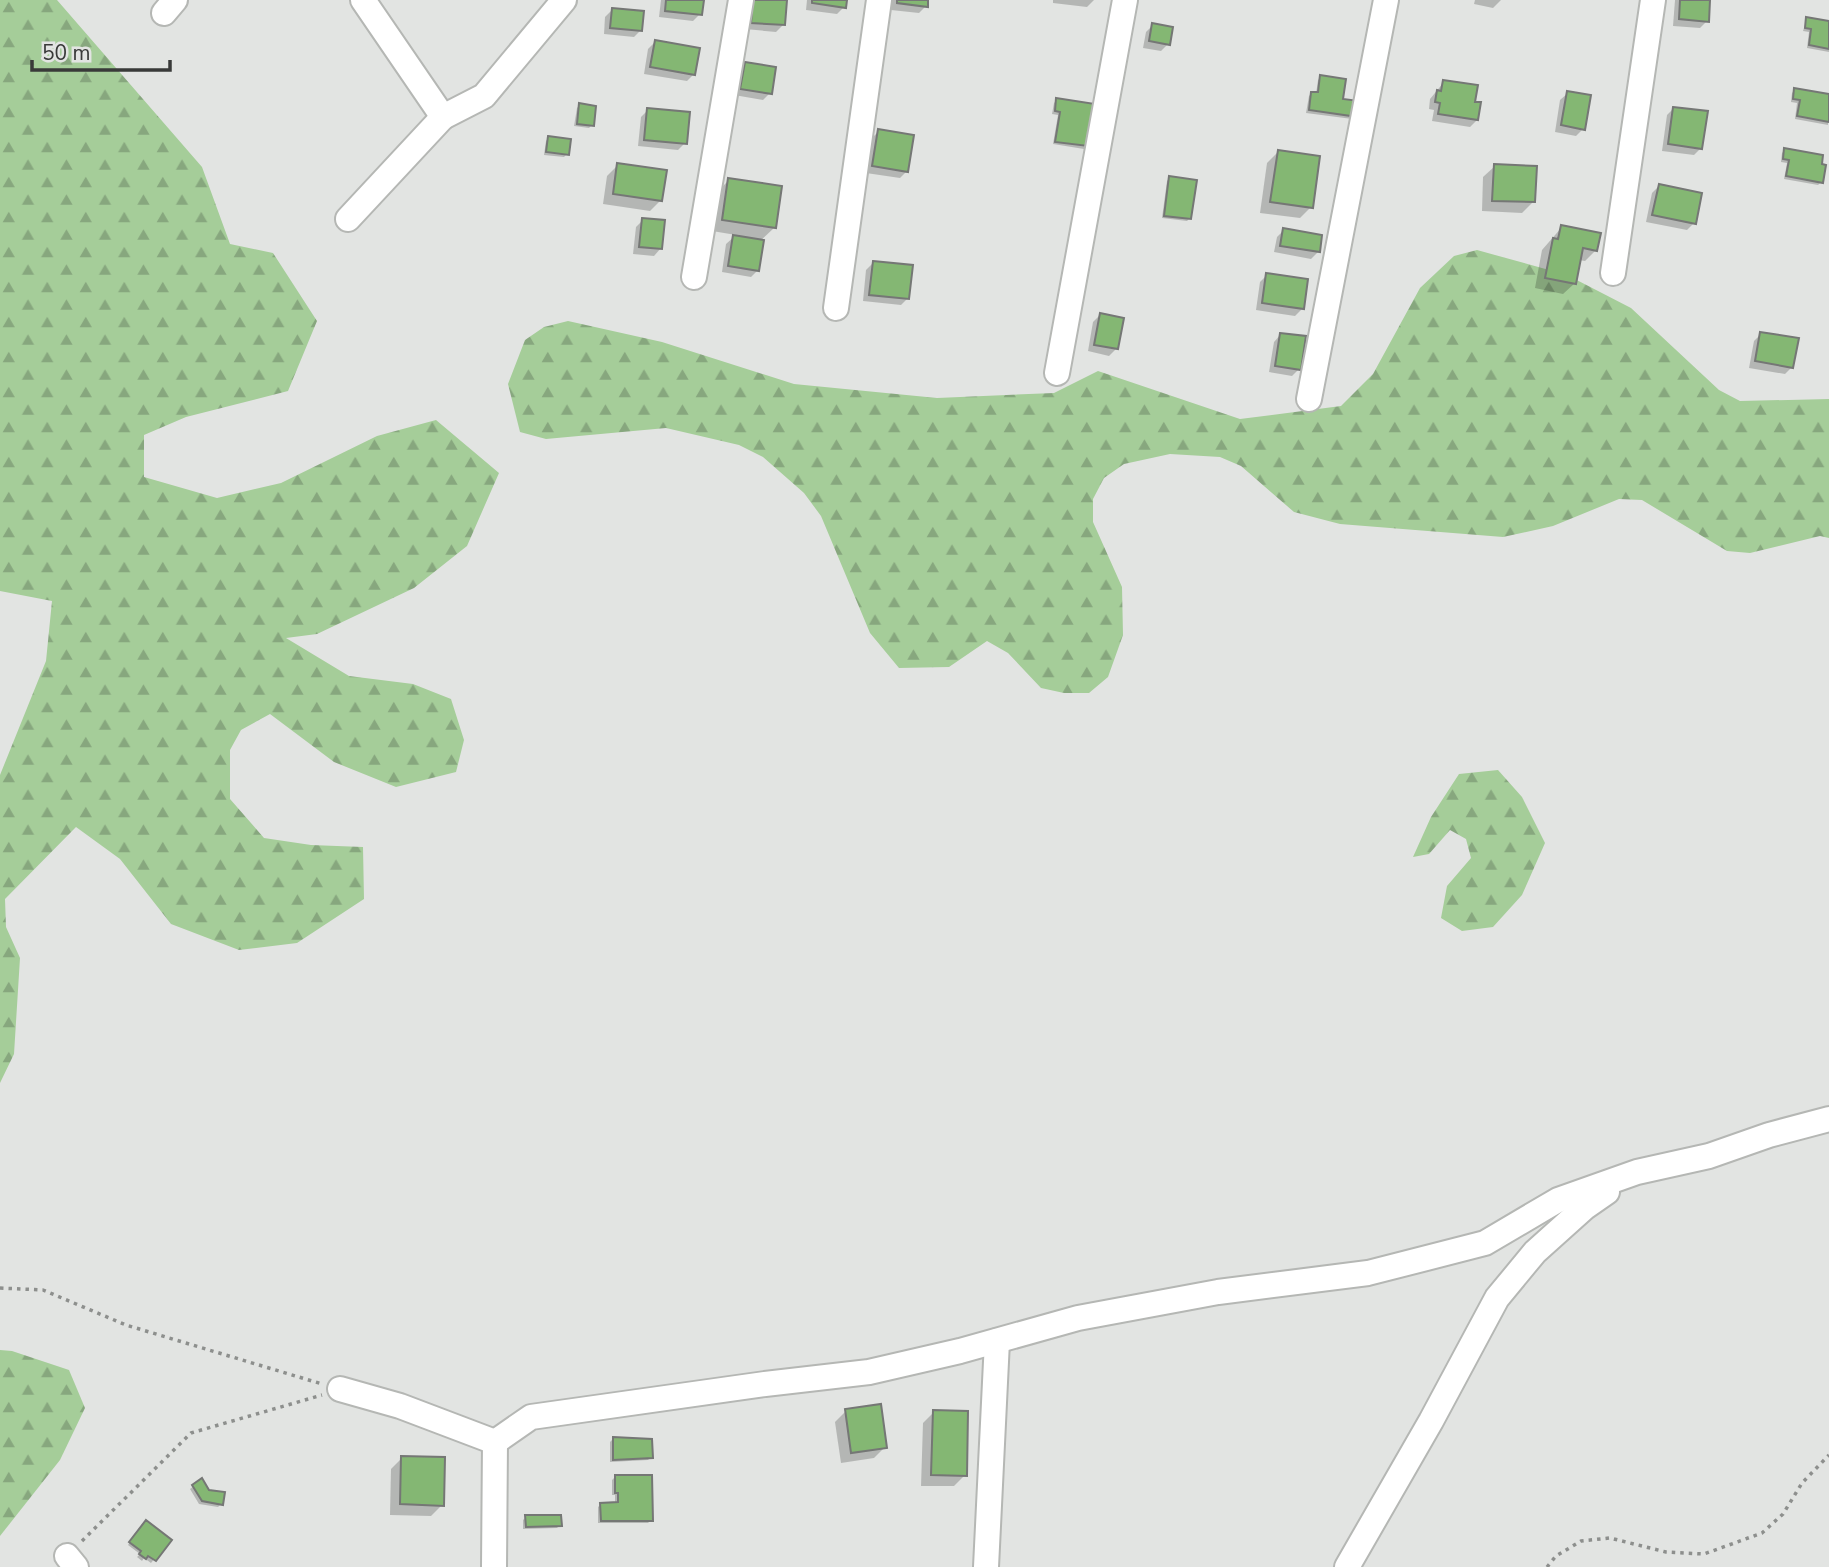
<svg xmlns="http://www.w3.org/2000/svg" width="1829" height="1567" viewBox="0 0 1829 1567" font-family="'Nunito Sans',sans-serif">
<style>
.forest{fill:url(#forest-firs)}
.shadow{fill:#0003}
.building{fill:#84b773;stroke:#757775;stroke-width:2}
.lines{fill:none;stroke-linecap:round;stroke-linejoin:round}
.minor-casing{stroke:#b5b7b4;stroke-width:28}
.path{stroke:#8d8f8d;stroke-width:3.5;stroke-dasharray:3.5 5;stroke-linecap:butt}
.minor{stroke:#fff;stroke-width:24}
</style>
<defs>
<pattern id="forest-firs" width="22" height="20" patternUnits="userSpaceOnUse" patternTransform="scale(1.75)"><rect width="22" height="20" fill="#a5cd99"/><path d="M5 1l3.5 6h-7zM16 11l3.5 6h-7z" fill="#87a77e"/></pattern>
</defs>
<rect width="100%" height="100%" fill="#e2e4e2"/>
<g class="forest">
<path d="M0,0H57L202,167L230,244L273,253L317,321L288,391L186,417L144,435V477L217,498L281,483L377,436L436,420L499,473L467,546L414,588L317,634L286,638L349,676L413,684L451,699L464,740L456,772L396,787L334,762L270,714L241,730L230,750V799L264,838L311,845L363,847L364,899L297,943L239,950L171,924L120,859L76,827L5,899L6,927L20,958L14,1054L0,1083V775L46,661L52,601L0,591Z"/>
<path d="M1477,250L1567,275L1631,308L1719,390L1740,401L1829,399V538L1820,536L1750,553L1727,551L1642,500L1619,499L1553,526L1503,537L1340,524L1294,512L1241,466L1220,457L1170,454L1124,464L1104,478L1093,499V522L1122,587L1123,635L1108,677L1089,693H1064L1041,688L1008,653L987,641L949,667L899,668L870,633L821,516L804,493L763,457L739,445L666,428L546,439L520,432L508,384L525,340L544,327L568,321L662,342L794,384L937,398L1054,393L1098,371L1240,419L1341,406L1373,374L1420,288L1454,256Z"/>
<path d="M1498,770L1522,797L1545,843L1522,895L1493,927L1462,931L1441,918L1447,886L1471,858L1466,839L1450,830L1429,854L1413,857L1431,817L1459,774Z"/>
<path d="M0,1350L12,1351L69,1370L85,1408L60,1460L0,1536Z"/>
</g>
<g class="shadow">
<path d="M661,0H702L700,14L693,21L659,17Z"/>
<path d="M750,0H785L783,25L776,32L745,29Z"/>
<path d="M807,0H845L844,7L837,14L806,10Z"/>
<path d="M892,0H927L926,6L919,13L891,10Z"/>
<path d="M1053,0H1094L1087,7L1053,3Z"/>
<path d="M1475,0H1501L1493,8L1474,4Z"/>
<path d="M1675,0H1709L1707,21L1700,28L1673,26Z"/>
<path d="M612,10L641,30L634,37L604,34L605,17Z"/>
<path d="M1807,19L1829,23V52L1807,48L1809,32L1803,31Z"/>
<path d="M1153,25L1168,44L1161,51L1143,48L1146,32Z"/>
<path d="M655,42L694,74L687,81L644,74L648,49Z"/>
<path d="M745,64L770,93L763,100L734,95L738,71Z"/>
<path d="M1321,77L1341,100L1360,120L1306,113L1309,96L1312,93L1316,94L1318,80Z"/>
<path d="M1444,82L1473,103L1477,120L1470,127L1432,121L1434,110L1429,109L1430,99Z"/>
<path d="M1795,90L1829,96L1828,125L1795,119L1797,103L1791,102L1792,93Z"/>
<path d="M1568,93L1583,129L1576,136L1555,132L1560,100Z"/>
<path d="M1057,100L1087,146L1084,149L1053,144L1058,115L1052,114L1054,103Z"/>
<path d="M580,105L592,125L589,128L574,126L577,108Z"/>
<path d="M1674,108L1701,148L1694,155L1662,151L1667,115Z"/>
<path d="M648,110L685,143L678,150L638,146L641,117Z"/>
<path d="M879,131L907,171L900,178L866,173L872,138Z"/>
<path d="M549,138L567,154L564,157L544,155L546,141Z"/>
<path d="M1785,150L1821,182L1818,185L1784,179L1787,163L1781,162L1782,153Z"/>
<path d="M1278,152L1311,207L1300,218L1260,213L1267,163Z"/>
<path d="M618,165L661,200L650,211L603,204L607,176Z"/>
<path d="M1495,166L1533,202L1522,213L1482,211L1483,177Z"/>
<path d="M1170,178L1190,218L1187,221L1162,218L1167,181Z"/>
<path d="M729,180L774,228L760,241L758,270L751,277L722,272L726,244L736,235L712,231L718,191Z"/>
<path d="M1659,186L1694,223L1687,230L1646,222L1652,193Z"/>
<path d="M643,220L661,248L654,256L633,254L636,227Z"/>
<path d="M1562,227L1596,250L1585,261L1579,260L1575,283L1563,294L1535,288L1542,250Z"/>
<path d="M1284,230L1318,252L1311,259L1274,252L1277,237Z"/>
<path d="M873,263L908,298L901,305L863,301L866,270Z"/>
<path d="M1267,275L1302,309L1295,316L1256,310L1260,282Z"/>
<path d="M1100,315L1116,349L1109,356L1088,351L1093,322Z"/>
<path d="M1281,334L1299,369L1292,376L1269,372L1274,342Z"/>
<path d="M1761,334L1792,367L1785,374L1749,368L1754,341Z"/>
<path d="M846,1411L885,1447L874,1458L841,1463L835,1422Z"/>
<path d="M934,1412L965,1475L954,1486H921L923,1423Z"/>
<path d="M613,1439L651,1457L648,1460L610,1462V1442Z"/>
<path d="M402,1458L442,1505L431,1516L390,1515L391,1469Z"/>
<path d="M615,1477L651,1520L648,1523H598V1507L601,1504H615V1495H612V1480Z"/>
<path d="M201,1481L208,1492L221,1504L218,1507L199,1504L190,1489Z"/>
<path d="M526,1517L560,1525L557,1528L523,1529V1520Z"/>
<path d="M143,1525L169,1541L151,1563L144,1558L142,1561L137,1557L140,1554L128,1545Z"/>
</g>
<g class="building">
<path d="M666,0H704L702,15L665,11Z"/>
<path d="M753,0H787L785,25L751,23Z"/>
<path d="M812,0H847L846,8L812,3Z"/>
<path d="M897,0H928V7L897,3Z"/>
<path d="M1680,0H1710L1709,22L1679,19Z"/>
<path d="M612,8L644,11L642,31L610,28Z"/>
<path d="M1806,17L1829,21V49L1809,45L1811,29L1805,28Z"/>
<path d="M1152,23L1173,27L1170,45L1149,41Z"/>
<path d="M655,40L700,48L695,75L650,67Z"/>
<path d="M745,62L776,67L772,94L740,89Z"/>
<path d="M1320,75L1346,79L1343,99L1367,102L1365,118L1309,110L1311,92H1318Z"/>
<path d="M1443,80L1478,85L1475,102H1481L1478,120L1438,114L1440,103L1435,102L1437,90L1441,91Z"/>
<path d="M1794,88L1829,94V122L1797,116L1800,100L1793,99Z"/>
<path d="M1567,91L1591,95L1585,130L1561,125Z"/>
<path d="M1056,98L1095,104L1088,146L1055,142L1060,112L1055,111Z"/>
<path d="M579,103L596,106L594,126L577,124Z"/>
<path d="M1673,107L1708,111L1702,149L1668,144Z"/>
<path d="M647,108L690,112L687,144L644,140Z"/>
<path d="M878,129L914,135L908,172L872,166Z"/>
<path d="M548,136L571,139L569,155L546,152Z"/>
<path d="M1784,148L1823,155L1822,164L1826,165L1823,183L1786,176L1789,160L1783,159Z"/>
<path d="M1278,150L1320,156L1313,208L1270,202Z"/>
<path d="M617,163L667,170L662,201L613,194Z"/>
<path d="M1494,164L1537,166L1535,202L1492,201Z"/>
<path d="M1169,176L1197,180L1191,219L1164,216Z"/>
<path d="M728,178L782,186L776,228L722,220Z"/>
<path d="M1659,184L1702,193L1696,224L1652,215Z"/>
<path d="M642,218L665,220L662,249L639,247Z"/>
<path d="M1561,225L1601,233L1597,251L1583,248L1576,284L1545,278L1553,238L1558,239Z"/>
<path d="M1283,228L1322,235L1320,252L1280,246Z"/>
<path d="M733,235L764,240L759,271L728,266Z"/>
<path d="M873,261L913,265L909,299L869,295Z"/>
<path d="M1266,273L1308,279L1304,309L1262,303Z"/>
<path d="M1100,313L1124,318L1118,349L1094,345Z"/>
<path d="M1760,332L1799,338L1793,368L1755,361Z"/>
<path d="M1280,333L1306,336L1301,370L1275,366Z"/>
<path d="M881,1404L887,1448L851,1453L845,1409Z"/>
<path d="M933,1410L968,1411L967,1476L931,1475Z"/>
<path d="M613,1437L652,1439L653,1458L613,1460Z"/>
<path d="M401,1456L445,1457L444,1506L400,1504Z"/>
<path d="M615,1475H652L653,1521H601L600,1503L618,1502V1493H615Z"/>
<path d="M202,1478L209,1490L225,1492L223,1505L202,1501L192,1485Z"/>
<path d="M525,1515H561L562,1526L526,1527Z"/>
<path d="M146,1520L172,1540L156,1561L148,1556L146,1559L139,1554L141,1551L129,1542Z"/>
</g>
<g class="lines">
<defs>
<g id="minor">
<path d="M363,0L443,117L484,96L564,0"/>
<path d="M164,13L175,0"/>
<path d="M348,219L443,117"/>
<path d="M1613,273L1653,0"/>
<path d="M694,277L741,0"/>
<path d="M836,308L879,0"/>
<path d="M1057,373L1125,0"/>
<path d="M1309,399L1386,0"/>
<path d="M340,1389L400,1406L495,1442L531,1417L765,1384L869,1372L960,1351L1078,1318L1218,1292L1368,1273L1485,1243L1558,1200L1637,1172L1709,1156L1769,1135L1829,1119"/>
<path d="M67,1556L76,1567"/>
<path d="M494,1567L495,1442"/>
<path d="M986,1567L997,1341"/>
<path d="M1347,1567L1431,1421L1497,1298L1535,1252L1584,1208L1607,1192"/>
</g>
</defs>
<use href="#minor" class="minor-casing"/>
<g class="path">
<path d="M0,1288L43,1290L126,1325L322,1384"/>
<path d="M82,1541L191,1433L322,1395"/>
<path d="M1547,1567L1556,1556L1581,1541L1610,1538L1666,1552L1704,1554L1762,1533L1783,1514L1802,1483L1829,1455"/>
</g>
<use href="#minor" class="minor"/>
</g>
<path d="M32 60v10h138v-10" fill="none" stroke="#393a39" stroke-width="3.5"/>
<text x="42" y="60" font-size="21" fill="#393a39" stroke="#e2e4e2" stroke-width="5" paint-order="stroke">50 m</text>
</svg>
